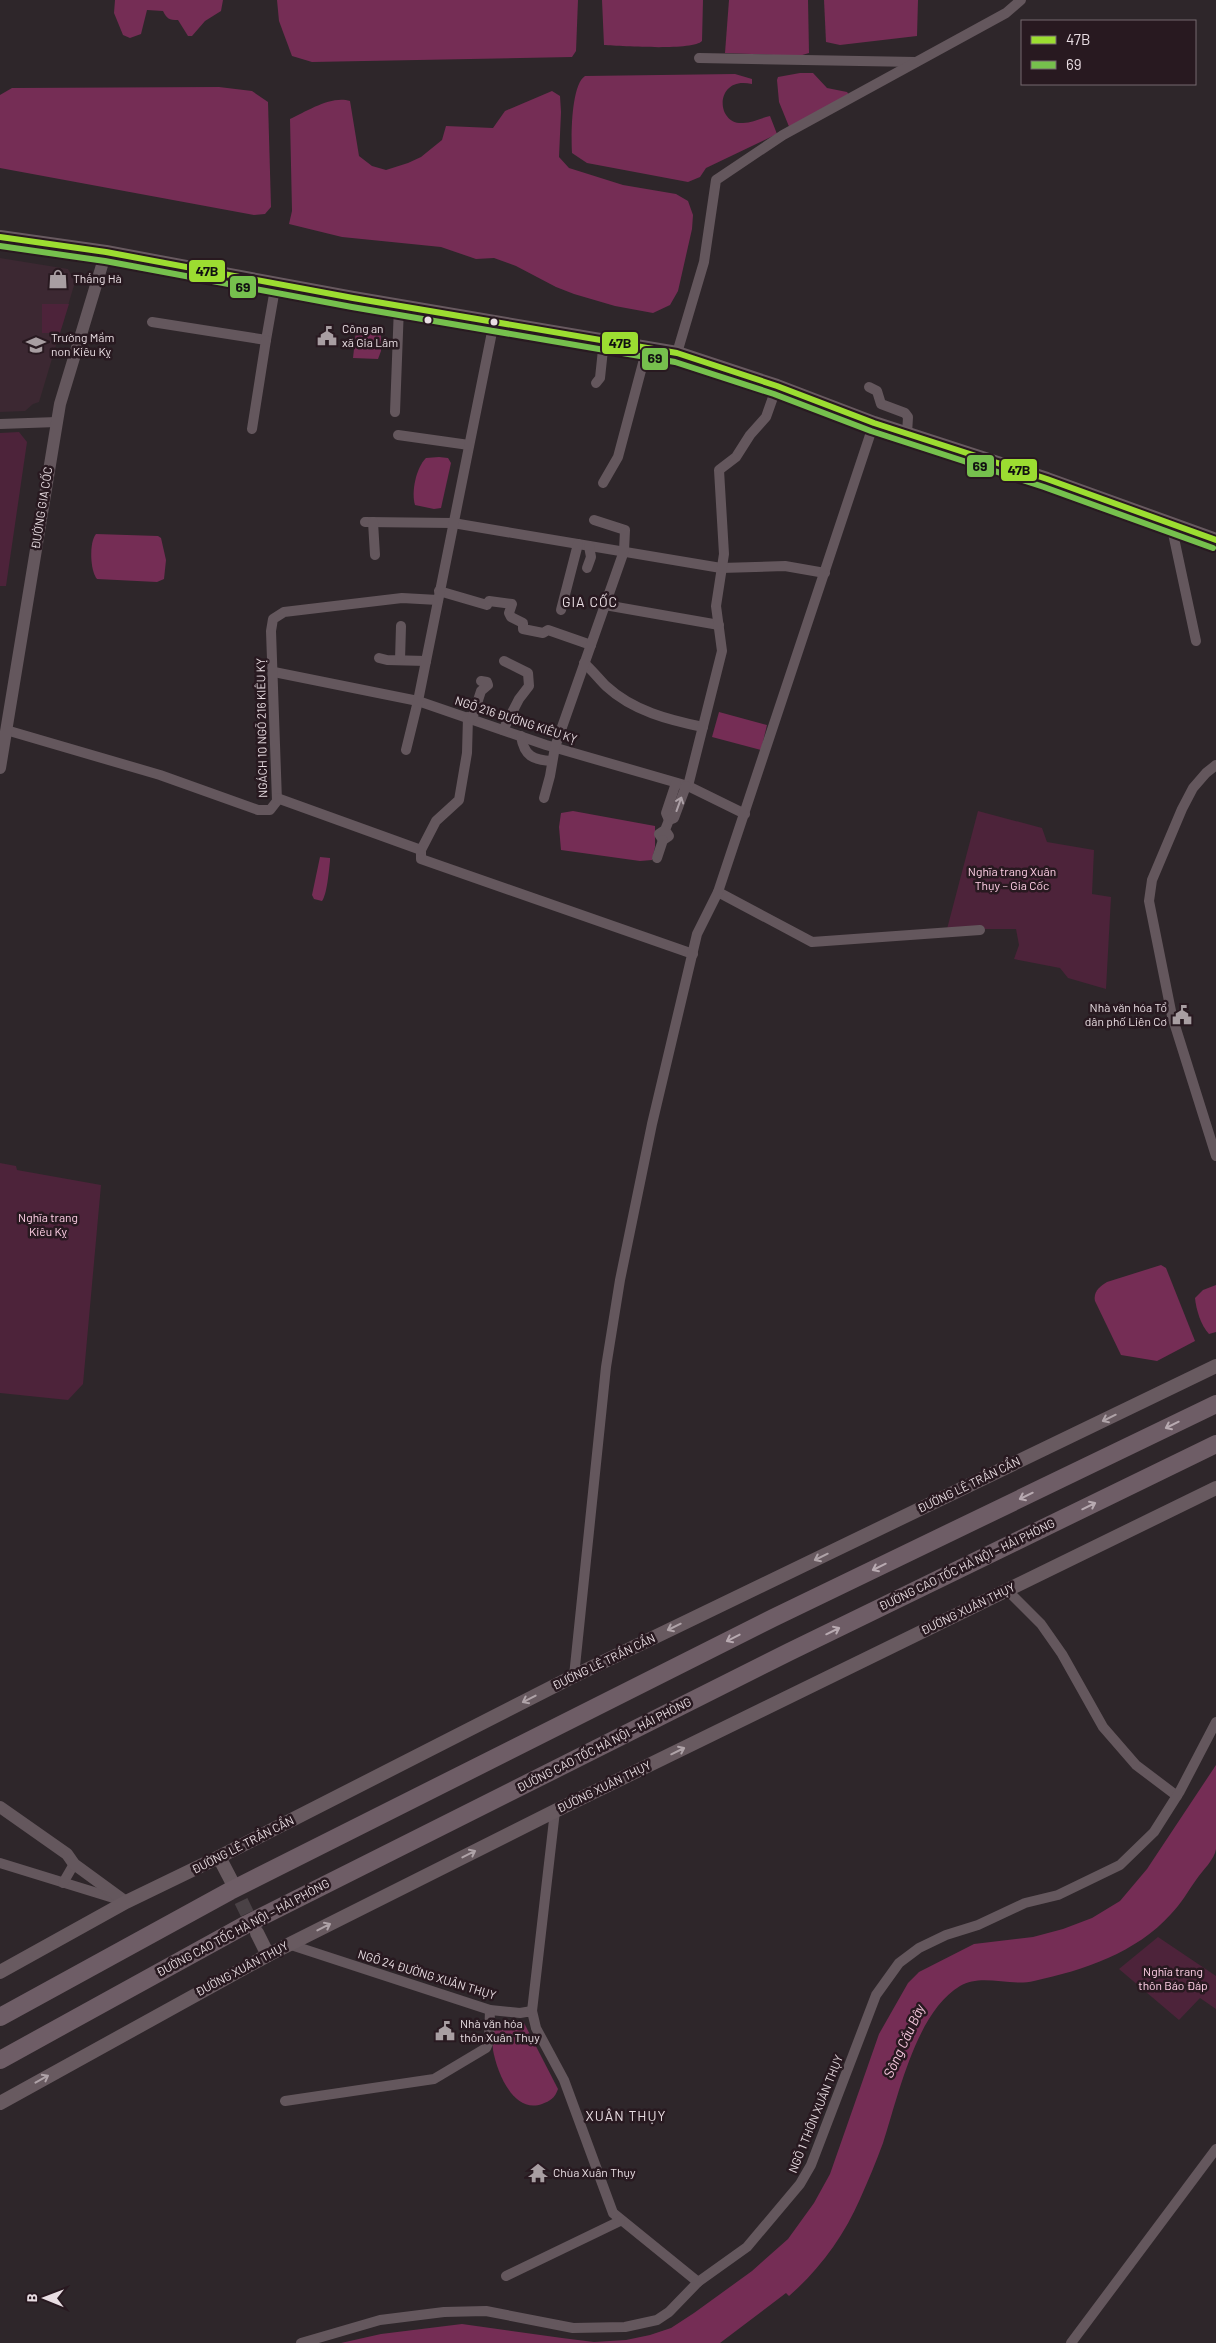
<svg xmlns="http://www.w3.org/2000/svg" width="1216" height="2343" viewBox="0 0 1216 2343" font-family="Barlow,sans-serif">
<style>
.built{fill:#3c2832}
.green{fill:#4d233a}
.water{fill:#752d55}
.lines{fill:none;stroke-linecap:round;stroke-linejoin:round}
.secondary-tunnel{stroke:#4a4246;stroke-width:14;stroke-dasharray:14 7;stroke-linecap:butt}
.minor{stroke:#64575d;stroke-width:10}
.tertiary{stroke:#64575d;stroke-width:12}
.secondary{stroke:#685a60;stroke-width:14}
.motorway{stroke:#6e5d66;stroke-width:18}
.bus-1-casing{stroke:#281920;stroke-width:10}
.bus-2-casing{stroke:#281920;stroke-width:10}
.bus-1{stroke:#9cdd31;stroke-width:6}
.bus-2{stroke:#76c04d;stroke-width:6}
.oneway{stroke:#ada1a7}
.oneway2{stroke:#afa3a8}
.oneway3{stroke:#b8aab1}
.bus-dot{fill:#e9dee3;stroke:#281920;stroke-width:2}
.labels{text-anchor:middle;stroke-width:5;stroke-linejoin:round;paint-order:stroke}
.poi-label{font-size:12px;fill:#e9dee3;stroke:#281920;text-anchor:start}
.street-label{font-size:12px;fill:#e9dee3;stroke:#281920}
.park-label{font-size:12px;fill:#fecfe5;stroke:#281920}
.neighbourhood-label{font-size:14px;letter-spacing:1px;fill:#e9dee3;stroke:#281920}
.water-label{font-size:14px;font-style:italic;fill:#f7c8de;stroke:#281920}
.line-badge{stroke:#281920;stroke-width:2}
.pale-badge-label{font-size:14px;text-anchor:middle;font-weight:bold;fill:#111}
</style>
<rect width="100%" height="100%" fill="#2e262a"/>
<path class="built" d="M0,258L68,269L75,282L39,402L33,404L25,411L0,412Z"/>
<g class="green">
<path d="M42,304H69L60,333H42Z"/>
<path d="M19,432L27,442L6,586H0V433Z"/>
<path d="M978,811L1042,828L1047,842L1094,850L1092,894L1111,897L1106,989L1068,978L1060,968L1014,959L1019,945L1016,929H947Z"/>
<path d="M0,1163L16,1166L17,1170L101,1185L83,1384L68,1400L0,1393Z"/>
<path d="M1158,1937L1216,1976V2009L1200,1998L1179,2020L1119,1969Z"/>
</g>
<g class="water">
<path d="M115,0H223L221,11L205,21L192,36H188L178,20C169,20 167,19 163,11L147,10L141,34L130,38L123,35L114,13Z"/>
<path d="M277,0H578L576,51L572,57L312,62L292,56L279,21Z"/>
<path d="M602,0H703L702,41C693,51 621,46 604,45Z"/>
<path d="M729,0H808L809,53L799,56L725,53Z"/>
<path d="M824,0H918L917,36L840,45L826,42Z"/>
<path d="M800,73H813L827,88L847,92L850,96L790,129L779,102L777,80L778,77Z"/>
<path d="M735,74L752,79V84C714,75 715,125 743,123C752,123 761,118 770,116L777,134L706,168L700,177L688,182L587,163L572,153C571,137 571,85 585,76Z"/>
<path d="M219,87L252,91L268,102L271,207L265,214L254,215L0,168V95L12,88Z"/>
<path d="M552,91L560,96L561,112L559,157L569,168L623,185L676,194L688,201L693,215L692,229L678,291L670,305L653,313L615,306L574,294L556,287L516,266L494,258L476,259L441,247L342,237L289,224L292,211L290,119C307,111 332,95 350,101L359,156L372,166L386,170L408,163L421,157L442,140L446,126L493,128L505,111Z"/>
<path d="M356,331L381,333V351L378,359L353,358Z"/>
<path d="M439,457L448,458L451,463L441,508L434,509L415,505C411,492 416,468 426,458Z"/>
<path d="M96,534L158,536L161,538L166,560L164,579L157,582L97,579C90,571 89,542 96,534Z"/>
<path d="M719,712L767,725L761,750L712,737Z"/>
<path d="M573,811L655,826V847L652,860L640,861L561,850L559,827L561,813Z"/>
<path d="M320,857L330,858V861C329,870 327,895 322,901L314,899L312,895Z"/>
<path d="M1161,1265L1166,1268L1195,1341L1157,1361L1121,1355L1095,1301C1093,1292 1100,1286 1107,1282Z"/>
<path d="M1216,1285V1332L1209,1334C1201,1326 1196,1309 1195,1298L1203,1290Z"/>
<path d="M1216,1765C1216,1792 1216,1822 1216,1849C1215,1859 1202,1871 1196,1880C1188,1891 1181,1904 1171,1914C1136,1953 1084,1970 1034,1981C1010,1987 982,1973 960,1986C916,2012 898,2097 883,2143C876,2162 868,2181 860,2199C844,2236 819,2270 789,2296L786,2293L720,2343H341L381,2334L462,2324L562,2338L594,2342L626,2340L650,2335L671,2328L694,2313L752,2271L788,2239L814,2203L830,2174L879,2034L908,1983L919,1972L974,1944L1033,1937L1063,1929L1092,1918L1120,1901L1147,1869Z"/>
<path d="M523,2021L558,2089C555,2098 550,2101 542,2104C513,2114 497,2072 493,2050C492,2040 493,2032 495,2023Z"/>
</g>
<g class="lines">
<path class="secondary-tunnel" d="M232,1882L255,1930"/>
<g class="minor">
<path d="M699,58L916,62"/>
<path d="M152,322L266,340L276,283"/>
<path d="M677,353L704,262L716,180L783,135L1006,13L1021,0"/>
<path d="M596,383L600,378L604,340"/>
<path d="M869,387L877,391L881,404L905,413L908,417L907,434"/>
<path d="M395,412L399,306"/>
<path d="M0,424L57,422"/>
<path d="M252,429L266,340"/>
<path d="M398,435L469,445"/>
<path d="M603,483L618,457L647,348"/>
<path d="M365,522L453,523L721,568L785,566L825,573"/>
<path d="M373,522L375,555"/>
<path d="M1171,524L1196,641"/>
<path d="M587,568L591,557L589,546"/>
<path d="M439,591L487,605L489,601L512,604L509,613L511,617L523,623V629L543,633L548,630L591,645"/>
<path d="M605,605L719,625"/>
<path d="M561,610L578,544"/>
<path d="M379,658L387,660L426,661"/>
<path d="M400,660L401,626"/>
<path d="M584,663C592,670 599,679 606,686C633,711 669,720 703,727"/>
<path d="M274,672L418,701L546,745L688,786L745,814"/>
<path d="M468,717L467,753L459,800L436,821L421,850V859L693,954"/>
<path d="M472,719L481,691L488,685L487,682L481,681"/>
<path d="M6,730L160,775L258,810H270L277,801L271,631L273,619L284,612L402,598L438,600"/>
<path d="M503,730L519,699L529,686L528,673L504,661"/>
<path d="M521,736C524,756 533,760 552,761"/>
<path d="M406,750L418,701L494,322"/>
<path d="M1216,765L1206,773L1193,788L1182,809L1152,880L1149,901L1172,1016L1216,1156"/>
<path d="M688,786L722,651L716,606L724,554L719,470L736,457L750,435L766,417L777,386"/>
<path d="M277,798L421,850"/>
<path d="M544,798L550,776L555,747L624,551L625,530L594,520"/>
<path d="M669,820L666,813L676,783"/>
<path d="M665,830L669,836L663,840L659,834L665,830L669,820L674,818L686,786"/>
<path d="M657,858L663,840"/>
<path d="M718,892L812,942L980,930"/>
<path d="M1007,1590L1041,1624L1062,1654L1103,1727L1136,1765L1177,1796"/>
<path d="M574,1676L606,1367L620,1280L652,1124L697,934L718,892L874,423"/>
<path d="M0,1863L120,1900"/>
<path d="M63,1883L74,1864"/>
<path d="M288,1944L490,2010L520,2013L532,2011L536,2028L564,2080L613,2213L698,2282"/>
<path d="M532,2011L555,1811"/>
<path d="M285,2101L434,2079L486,2048L489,2041L490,2010"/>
<path d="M506,2276L620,2221"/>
<path d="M301,2343L380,2320L444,2312L486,2311L573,2328L625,2327L657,2320L669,2312L698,2282L747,2247L800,2184L811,2165L876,1995L899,1963L919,1948L946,1935L978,1925L1025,1903L1058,1895L1120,1865L1154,1832L1180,1791L1216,1722"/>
<path d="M1071,2343L1216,2149"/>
</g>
<g class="tertiary">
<path d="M0,768L60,404L106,252"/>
<path d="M0,1807L67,1854L74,1864L126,1902"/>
</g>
<g class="secondary">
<path d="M0,237L106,252L353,298L677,353L777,386L874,423L1047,479L1216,540"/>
<path d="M219,1857L232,1882"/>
<path d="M257,1933L268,1955"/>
<path d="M0,1972L126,1902L219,1857L574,1676L1216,1366"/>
<path d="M0,2103L268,1955L555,1811L1216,1488"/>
</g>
<g class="motorway">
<path d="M0,2017L230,1891L773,1618L1216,1404"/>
<path d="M0,2060L247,1924L789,1652L1216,1444"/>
</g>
<defs>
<path id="bus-1" d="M0,237L106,252L353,298L677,353L777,386L874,423L1047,479L1216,540"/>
<path id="bus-2" d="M0,246L105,261L352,307L675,362L774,394L871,431L1044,487L1213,548"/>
</defs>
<use href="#bus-1" class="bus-1-casing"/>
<use href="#bus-2" class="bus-2-casing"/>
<use href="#bus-1" class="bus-1"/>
<use href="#bus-2" class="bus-2"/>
</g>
<defs><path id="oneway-shaft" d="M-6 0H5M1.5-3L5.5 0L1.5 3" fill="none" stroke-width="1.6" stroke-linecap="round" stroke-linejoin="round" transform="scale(1.25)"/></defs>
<use class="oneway" href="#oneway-shaft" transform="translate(679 804) rotate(-70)"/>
<g class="oneway2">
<use href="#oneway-shaft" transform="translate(1109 1418) rotate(154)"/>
<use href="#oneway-shaft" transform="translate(821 1557) rotate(154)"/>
<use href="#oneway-shaft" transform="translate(674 1627) rotate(154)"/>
<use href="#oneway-shaft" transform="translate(529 1699) rotate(153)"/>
<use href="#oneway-shaft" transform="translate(678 1751) rotate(-26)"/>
<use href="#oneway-shaft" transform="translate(469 1854) rotate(-27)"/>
<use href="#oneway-shaft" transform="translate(324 1927) rotate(-27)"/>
<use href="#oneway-shaft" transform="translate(42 2079) rotate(-29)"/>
</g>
<g class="oneway3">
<use href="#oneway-shaft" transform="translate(1172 1425) rotate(154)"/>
<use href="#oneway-shaft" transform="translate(1026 1496) rotate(154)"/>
<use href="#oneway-shaft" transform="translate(1089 1506) rotate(-26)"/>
<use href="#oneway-shaft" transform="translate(879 1567) rotate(154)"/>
<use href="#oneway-shaft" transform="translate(833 1631) rotate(-26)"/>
<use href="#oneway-shaft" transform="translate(733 1638) rotate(153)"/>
</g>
<defs>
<symbol id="shop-bare" viewBox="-9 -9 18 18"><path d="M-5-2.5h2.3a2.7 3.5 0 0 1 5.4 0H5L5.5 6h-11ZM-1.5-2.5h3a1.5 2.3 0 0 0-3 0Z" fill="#a89ea2" stroke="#281920" stroke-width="2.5" paint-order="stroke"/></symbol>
<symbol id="civic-bare" viewBox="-9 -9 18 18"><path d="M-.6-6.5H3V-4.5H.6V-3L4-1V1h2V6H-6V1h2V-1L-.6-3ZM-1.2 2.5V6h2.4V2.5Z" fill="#a89ea2" stroke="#281920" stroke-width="2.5" paint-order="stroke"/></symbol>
<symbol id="school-bare" viewBox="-9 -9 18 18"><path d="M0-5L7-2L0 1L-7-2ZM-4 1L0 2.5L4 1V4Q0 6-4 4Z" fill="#a89ea2" stroke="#281920" stroke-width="2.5" paint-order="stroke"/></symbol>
<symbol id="temple-bare" viewBox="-9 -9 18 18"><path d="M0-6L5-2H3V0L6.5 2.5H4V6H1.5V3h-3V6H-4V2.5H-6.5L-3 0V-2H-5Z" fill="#a89ea2" stroke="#281920" stroke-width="2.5" paint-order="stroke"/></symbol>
</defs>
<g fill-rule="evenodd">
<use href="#shop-bare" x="44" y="265" width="28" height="28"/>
<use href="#civic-bare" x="313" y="322" width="28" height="28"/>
<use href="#school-bare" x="22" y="331" width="28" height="28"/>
<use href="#civic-bare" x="1168" y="1001" width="28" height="28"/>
<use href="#civic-bare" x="431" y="2017" width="28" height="28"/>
<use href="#temple-bare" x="524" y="2159" width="28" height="28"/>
</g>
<g class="bus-dot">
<circle cx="428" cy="320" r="4.5"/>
<circle cx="494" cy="322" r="4.5"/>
</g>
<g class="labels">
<g class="poi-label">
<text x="73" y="283">Thắng Hà</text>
<text x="342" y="333">Công an<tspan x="342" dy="14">xã Gia Lâm</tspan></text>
<text x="51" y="342">Trường Mầm<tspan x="51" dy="14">non Kiêu Kỵ</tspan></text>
<text x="1167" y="1012" text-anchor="end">Nhà văn hóa Tổ<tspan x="1167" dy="14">dân phố Liên Cơ</tspan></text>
<text x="460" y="2028">Nhà văn hóa<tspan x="460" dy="14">thôn Xuân Thụy</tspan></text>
<text x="553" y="2177">Chùa Xuân Thụy</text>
</g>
<g class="street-label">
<text transform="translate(42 508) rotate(-81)" y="4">ĐƯỜNG GIA CỐC</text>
<text transform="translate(516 720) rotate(18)" y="4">NGÕ 216 ĐƯỜNG KIÊU KỴ</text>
<text transform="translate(262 728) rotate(-91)" y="4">NGÁCH 10 NGÕ 216 KIÊU KỴ</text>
<text transform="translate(969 1485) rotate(-26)" y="4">ĐƯỜNG LÊ TRẦN CẨN</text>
<text transform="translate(967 1565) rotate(-26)" y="4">ĐƯỜNG CAO TỐC HÀ NỘI – HẢI PHÒNG</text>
<text transform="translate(968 1609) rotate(-26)" y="4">ĐƯỜNG XUÂN THỤY</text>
<text transform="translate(604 1662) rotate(-26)" y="4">ĐƯỜNG LÊ TRẦN CẨN</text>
<text transform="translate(604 1745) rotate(-27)" y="4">ĐƯỜNG CAO TỐC HÀ NỘI – HẢI PHÒNG</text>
<text transform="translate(604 1787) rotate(-26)" y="4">ĐƯỜNG XUÂN THỤY</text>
<text transform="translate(243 1845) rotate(-27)" y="4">ĐƯỜNG LÊ TRẦN CẨN</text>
<text transform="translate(243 1928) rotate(-28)" y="4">ĐƯỜNG CAO TỐC HÀ NỘI – HẢI PHÒNG</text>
<text transform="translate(242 1969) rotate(-28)" y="4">ĐƯỜNG XUÂN THỤY</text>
<text transform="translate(427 1975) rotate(17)" y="4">NGÕ 24 ĐƯỜNG XUÂN THỤY</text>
<text transform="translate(816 2114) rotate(-68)" y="4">NGÕ 1 THÔN XUÂN THỤY</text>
</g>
<g class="park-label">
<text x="1012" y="876">Nghĩa trang Xuân<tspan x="1012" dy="14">Thụy – Gia Cốc</tspan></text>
<text x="48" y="1222">Nghĩa trang<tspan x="48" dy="14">Kiêu Kỵ</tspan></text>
<text x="1173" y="1976">Nghĩa trang<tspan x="1173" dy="14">thôn Báo Đáp</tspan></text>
</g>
<g class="neighbourhood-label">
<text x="590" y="607">GIA CỐC</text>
<text x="626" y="2121">XUÂN THỤY</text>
</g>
<g class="water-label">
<text transform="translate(904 2041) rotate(-65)" y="5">Sông Cầu Bây</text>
</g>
</g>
<g class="line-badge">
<rect x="188" y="259" width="38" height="24" rx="5" fill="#9cdd31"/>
<rect x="229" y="275" width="28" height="24" rx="5" fill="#76c04d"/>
<rect x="601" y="331" width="38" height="24" rx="5" fill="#9cdd31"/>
<rect x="641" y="347" width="28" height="24" rx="5" fill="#76c04d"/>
<rect x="966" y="454" width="29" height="24" rx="5" fill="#76c04d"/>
<rect x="1000" y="458" width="38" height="24" rx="5" fill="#9cdd31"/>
</g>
<g class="pale-badge-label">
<text x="207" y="276">47B</text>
<text x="243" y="292">69</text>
<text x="620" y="348">47B</text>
<text x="655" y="363">69</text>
<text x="980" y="471">69</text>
<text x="1019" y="475">47B</text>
</g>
<rect x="1021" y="20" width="175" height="65" fill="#281920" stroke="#75686e"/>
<rect x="1031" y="36" width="25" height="8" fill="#9cdd31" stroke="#75686e"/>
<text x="1066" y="45" font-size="15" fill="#e9dee3">47B</text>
<rect x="1031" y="61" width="25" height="8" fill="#76c04d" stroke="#75686e"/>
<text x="1066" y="70" font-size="15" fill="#e9dee3">69</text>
<g transform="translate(45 2298) rotate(271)" stroke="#281920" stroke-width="4" paint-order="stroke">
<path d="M0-4L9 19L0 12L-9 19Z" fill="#e9dee3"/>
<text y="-8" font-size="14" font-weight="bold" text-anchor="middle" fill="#e9dee3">B</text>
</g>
</svg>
